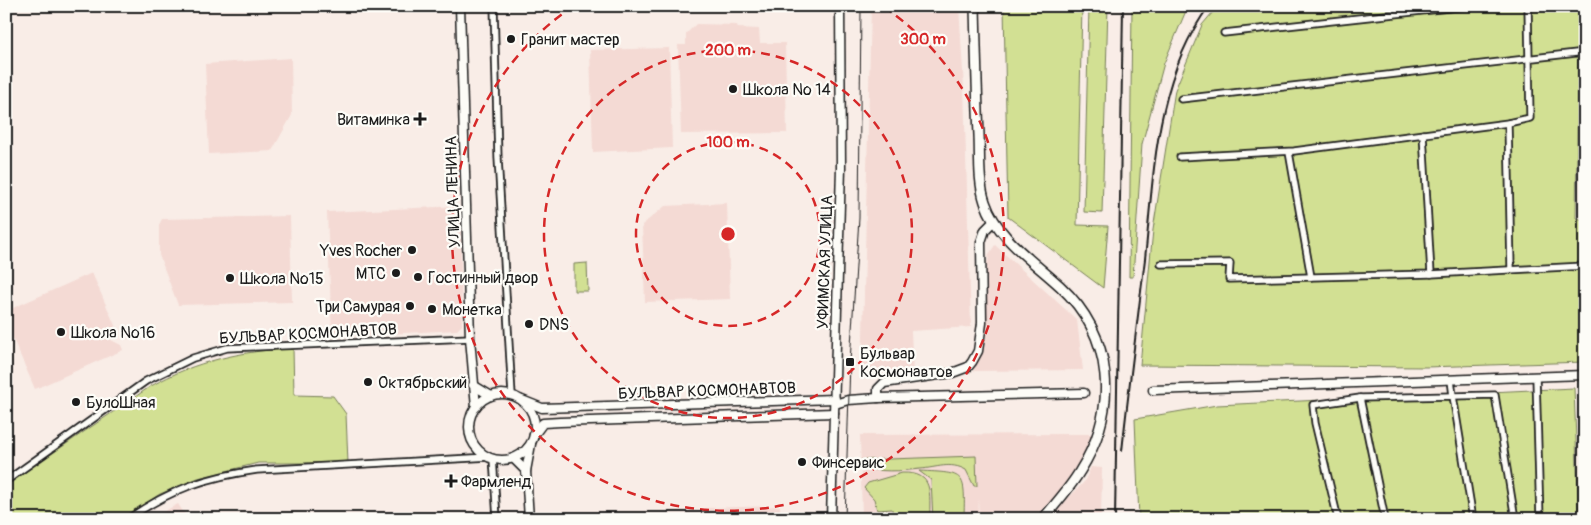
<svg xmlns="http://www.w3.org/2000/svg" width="1591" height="525" viewBox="0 0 1591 525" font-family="Pangolin,sans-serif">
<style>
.built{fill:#f4dad4}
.green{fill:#d2e093;stroke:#777e58}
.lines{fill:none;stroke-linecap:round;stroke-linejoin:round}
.street-casing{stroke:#1c1c1c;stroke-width:9}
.secondary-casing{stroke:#1c1c1c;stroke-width:11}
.primary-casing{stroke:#1c1c1c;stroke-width:12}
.street{stroke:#fdfcf7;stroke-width:5.5}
.secondary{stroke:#fdfcf7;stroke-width:8}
.primary{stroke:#fdfcf7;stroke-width:9}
.tram{stroke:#1c1c1c;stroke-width:1}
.rail{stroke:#1c1c1c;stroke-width:2}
.ring{fill:none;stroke:#d62828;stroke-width:2.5;stroke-dasharray:9 6}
.poi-dot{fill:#1c1c1c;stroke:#fdfcf7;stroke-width:2}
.labels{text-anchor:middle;stroke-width:4.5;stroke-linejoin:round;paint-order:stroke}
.poi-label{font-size:16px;fill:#1c1c1c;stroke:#fdfcf7;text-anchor:start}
.street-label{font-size:16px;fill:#1c1c1c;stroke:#fdfcf7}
.centre{fill:#d62828;stroke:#fdfcf7;stroke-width:2.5}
.ring-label{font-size:15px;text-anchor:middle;font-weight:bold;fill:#d62828;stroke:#fdfcf7;stroke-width:4.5;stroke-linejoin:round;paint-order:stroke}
</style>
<rect width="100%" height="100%" fill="#f9ede7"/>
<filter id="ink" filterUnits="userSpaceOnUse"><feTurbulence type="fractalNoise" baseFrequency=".02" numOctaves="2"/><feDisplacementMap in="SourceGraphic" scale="10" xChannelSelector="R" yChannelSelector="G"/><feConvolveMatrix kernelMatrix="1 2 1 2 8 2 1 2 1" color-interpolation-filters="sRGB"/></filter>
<g filter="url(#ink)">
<g class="built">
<path d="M871,6H959L964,88L971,327L911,331L913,375L862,377Z"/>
<path d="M696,24L737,25L738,28L759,29L760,43H785L787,133L681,134L678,45H686V34Z"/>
<path d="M669,48L672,148L593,152L590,50Z"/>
<path d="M291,58L292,115L272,151L209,154L205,64Z"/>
<path d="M727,203L730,299L645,302L642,225L665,206Z"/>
<path d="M460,206L462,325L457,330L332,337L327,212Z"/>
<path d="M290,216L292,302L178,305L159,255V225L162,219Z"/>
<path d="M995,245L1077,320L1083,370L974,371L978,339H986L984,280L989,254Z"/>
<path d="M92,273L117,330L108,334L111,340L121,345L123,350L35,389L6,323V311Z"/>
<path d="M1081,434H1092L1088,447L1070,480L1038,519H980L978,498L979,519H862L860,435Z"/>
<path d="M1091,467L1102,468L1101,519H1048L1085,481Z"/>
<path d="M178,504L188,519H150L176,505Z"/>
<path d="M780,506V519H706L705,508Z"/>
</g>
<g class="green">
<path d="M1004,6H1082L1077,225L1108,226L1103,288L1008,217Z"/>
<path d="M1089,6H1108L1102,213L1084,212Z"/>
<path d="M1132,6H1188L1164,63L1142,144L1133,277H1129Z"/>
<path d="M1218,6H1579L1576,218L1585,220V362L1426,367L1140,365L1153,230L1175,90L1202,25Z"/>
<path d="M587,263L588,291H574V264Z"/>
<path d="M293,348L294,395L333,396L346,414L348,463H258L198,478L160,494L121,519H6V485L151,386C195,361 242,351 293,348Z"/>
<path d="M1574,388L1579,519H1139L1135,419L1217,405Z"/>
<path d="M976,456L977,486H974L966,470C950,461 937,468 920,469C903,471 876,473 861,466V460Z"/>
<path d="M919,471C967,473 965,473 964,519H933L931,480Z"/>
<path d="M902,473C935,472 929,493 930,519H893L892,509L877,510L874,499L864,488L868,483Z"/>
</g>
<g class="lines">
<defs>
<g id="street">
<path d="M494,6L498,158L512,395"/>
<path d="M1224,33L1467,6"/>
<path d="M1181,99L1585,52"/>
<path d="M1508,123L1511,269"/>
<path d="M1423,134L1431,274"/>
<path d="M1289,152L1311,277"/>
<path d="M1180,157L1294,151L1508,123L1530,118L1528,6"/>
<path d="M1161,264L1230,263L1229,279L1431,274L1585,266"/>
<path d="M1536,377L1540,519"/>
<path d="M1451,380L1453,396L1495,395L1515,519"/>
<path d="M1360,398L1385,519"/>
<path d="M493,458L497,519"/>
<path d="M6,481L146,381L193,358L227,348L470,338"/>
<path d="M128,519C171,489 206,477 257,470L490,457"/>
<path d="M1338,519L1315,423L1313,405L1360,398L1453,396L1473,519"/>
</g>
<g id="secondary">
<path d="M460,6L470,338L476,407"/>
<path d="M473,385L491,396"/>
<path d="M1153,390L1585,375"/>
<circle cx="502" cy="427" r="33"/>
<path d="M878,398V389L884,383L952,373L968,367L972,362L978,351L982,323L981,242L985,230L994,221"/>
<path d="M522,400L542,408L835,399"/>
<path d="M835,404L848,400L878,398L1084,393"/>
<path d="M534,435L543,423L560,422L834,413"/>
<path d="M513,458L526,471"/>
<path d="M529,519L526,471L531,444"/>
<path d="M831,519L841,168L840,6"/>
</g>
<path id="primary" d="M975,6C976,49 977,92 979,135C980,157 978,181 985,202C997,238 1033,261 1060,286C1114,336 1119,409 1080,471C1070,488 1056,503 1043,519"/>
</defs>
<use href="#street" class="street-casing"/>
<use href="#secondary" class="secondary-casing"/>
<use href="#primary" class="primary-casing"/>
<use href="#street" class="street"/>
<use href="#secondary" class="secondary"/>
<use href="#primary" class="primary"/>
<path class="tram" d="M845,519L850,362L859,218L861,6"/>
<g class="rail">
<path d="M1122,451C1129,387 1137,323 1145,259C1154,173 1155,79 1209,6"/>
<path d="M1115,519L1123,6"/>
</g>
</g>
</g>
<g class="ring">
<circle cx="728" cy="234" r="92"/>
<circle cx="728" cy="234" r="184"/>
<path d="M884 7A276 276 0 1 1 572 7"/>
</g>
<g class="poi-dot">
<circle cx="511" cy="39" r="5"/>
<circle cx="733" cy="89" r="5"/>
<path d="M417.5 111.5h5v5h5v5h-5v5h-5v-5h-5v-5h5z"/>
<circle cx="412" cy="250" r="5"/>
<circle cx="396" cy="273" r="5"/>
<circle cx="418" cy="277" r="5"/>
<circle cx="230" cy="278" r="5"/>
<circle cx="410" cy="306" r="5"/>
<circle cx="432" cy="309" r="5"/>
<circle cx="529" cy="324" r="5"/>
<circle cx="61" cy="332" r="5"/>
<rect x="845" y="357" width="10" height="10" rx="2.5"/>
<circle cx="368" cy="382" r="5"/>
<circle cx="76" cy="402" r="5"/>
<circle cx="802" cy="462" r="5"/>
<path d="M448.5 473.5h5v5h5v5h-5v5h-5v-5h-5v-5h5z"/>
</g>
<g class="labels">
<g class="poi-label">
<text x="521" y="45">Гранит мастер</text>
<text x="743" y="95">Школа № 14</text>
<text x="410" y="125" text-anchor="end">Витаминка</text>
<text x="402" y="256" text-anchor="end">Yves Rocher</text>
<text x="386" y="279" text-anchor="end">МТС</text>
<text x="428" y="283">Гостинный двор</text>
<text x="240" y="284">Школа №15</text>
<text x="400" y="312" text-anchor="end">Три Самурая</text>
<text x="442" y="315">Монетка</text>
<text x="539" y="330">DNS</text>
<text x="71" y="338">Школа №16</text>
<text x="860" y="359">Бульвар<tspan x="860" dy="18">Космонавтов</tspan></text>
<text x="378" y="388">Октябрьский</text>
<text x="86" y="408">БулоШная</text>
<text x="812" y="468">Финсервис</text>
<text x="461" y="487">Фармленд</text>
</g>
<g class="street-label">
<text transform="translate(452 192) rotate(-92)" y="6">УЛИЦА ЛЕНИНА</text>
<text transform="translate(824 262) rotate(-88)" y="6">УФИМСКАЯ УЛИЦА</text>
<text transform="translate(308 333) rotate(-3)" y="6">БУЛЬВАР КОСМОНАВТОВ</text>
<text transform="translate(707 390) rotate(-2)" y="6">БУЛЬВАР КОСМОНАВТОВ</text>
</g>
</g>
<circle cx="728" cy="234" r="8" class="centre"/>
<g class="ring-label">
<text x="923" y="44">300 m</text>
<text x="728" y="55">200 m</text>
<text x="728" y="147">100 m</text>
</g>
<rect width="1591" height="525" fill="none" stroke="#fdfcf7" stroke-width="25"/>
<rect x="12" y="12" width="1566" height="500" fill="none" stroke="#1c1c1c" stroke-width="2" filter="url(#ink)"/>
</svg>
